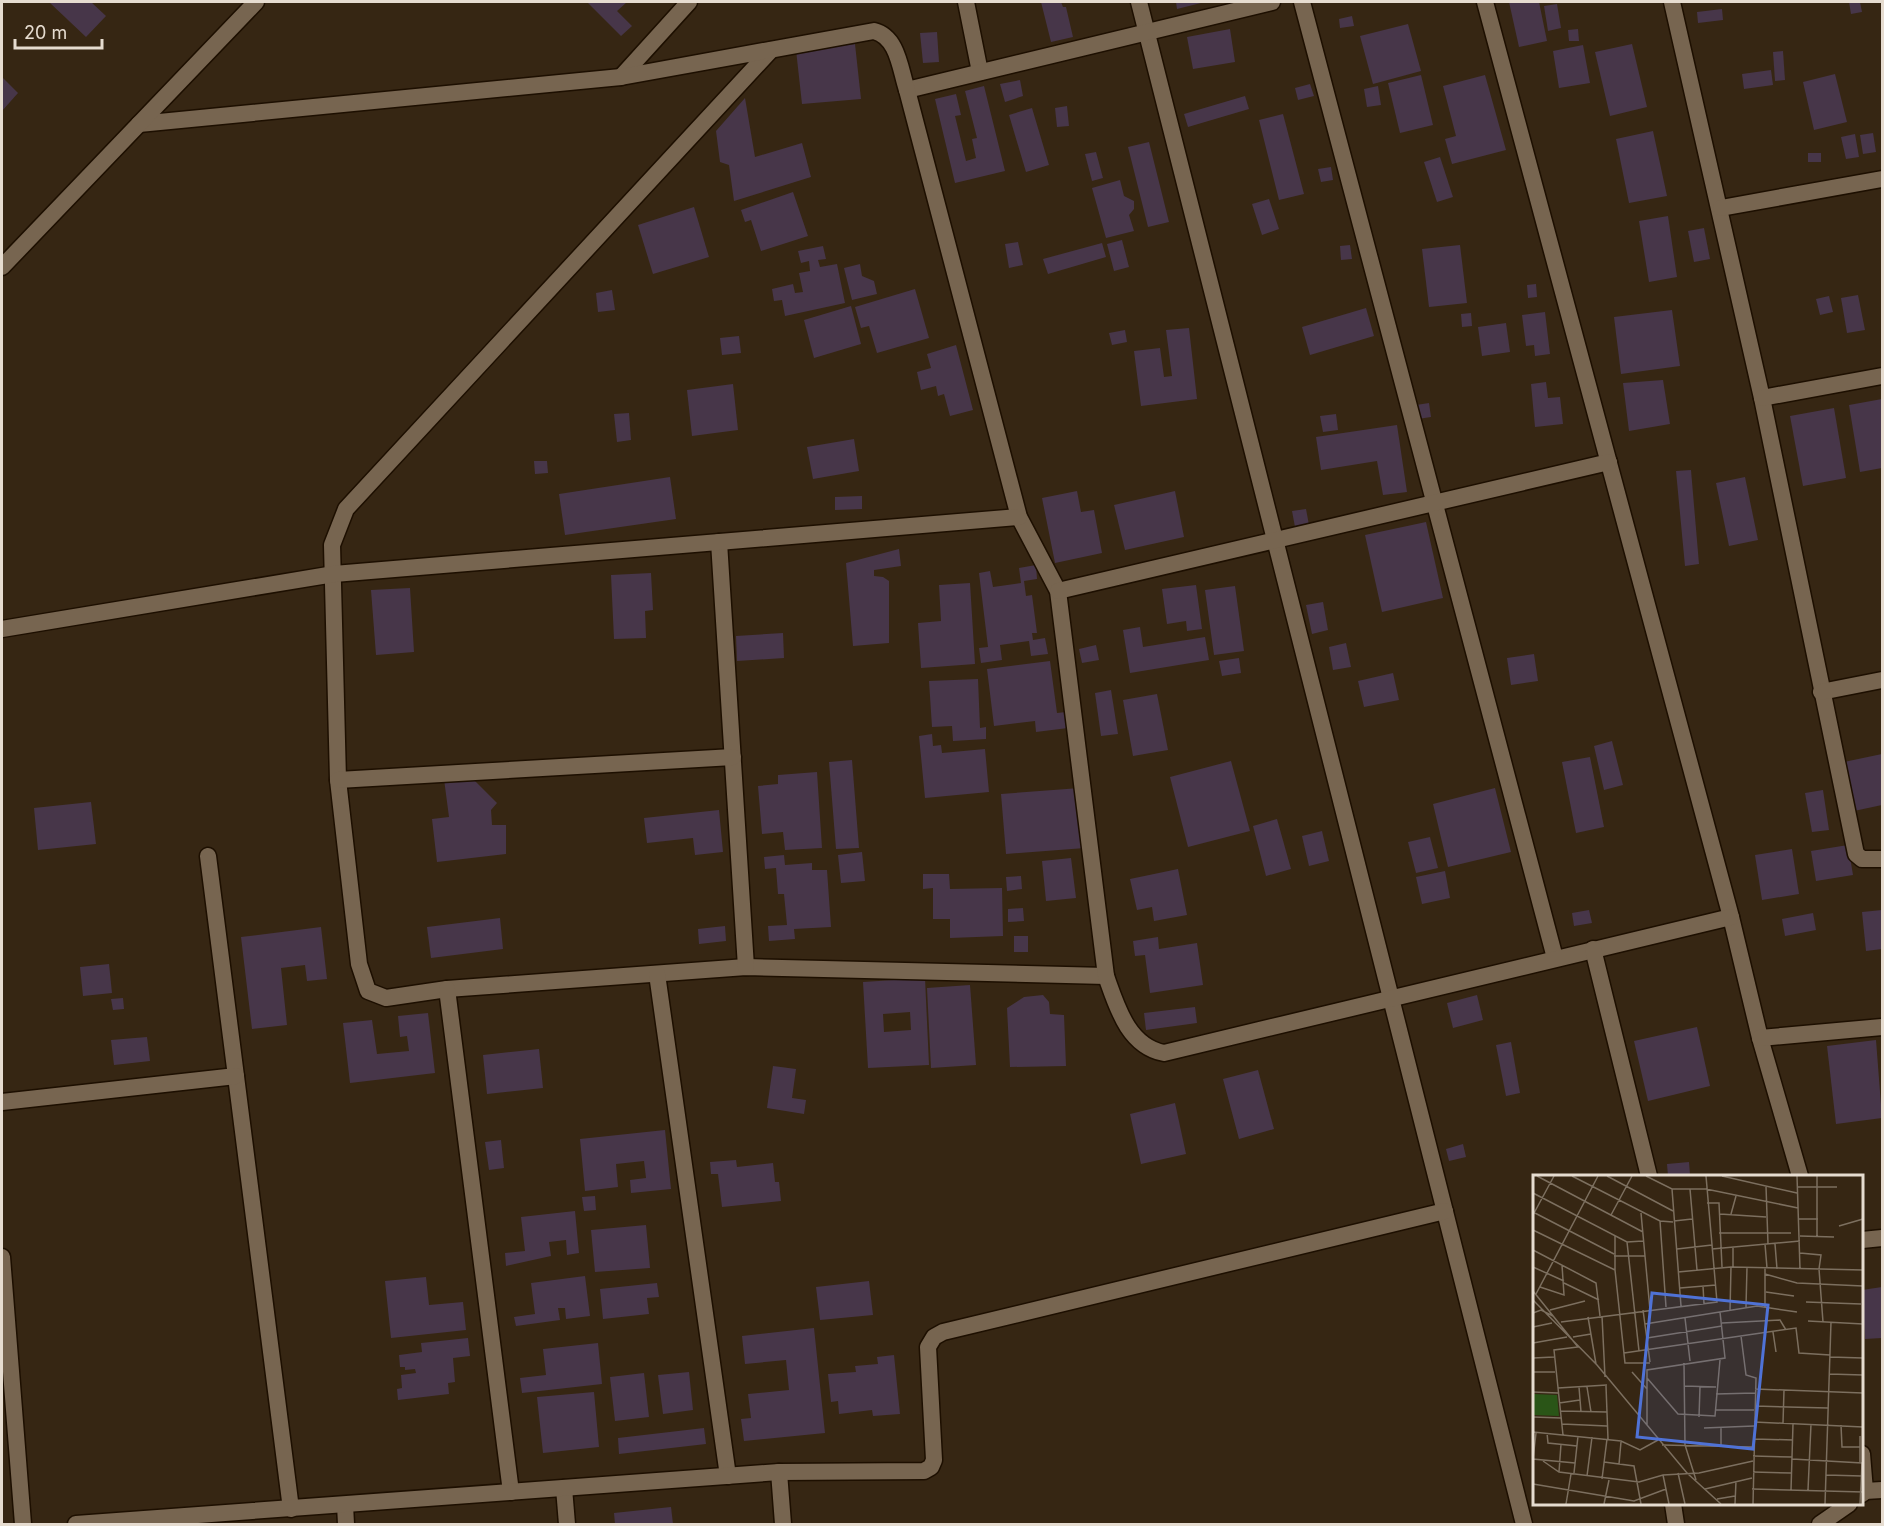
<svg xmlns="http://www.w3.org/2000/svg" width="1884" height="1526" viewBox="0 0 1884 1526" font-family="Inter,sans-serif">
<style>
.building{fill:#473649;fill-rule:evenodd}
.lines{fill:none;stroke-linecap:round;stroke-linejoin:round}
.minor-casing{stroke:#1d0f00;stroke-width:19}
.minor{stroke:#776550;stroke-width:16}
.inset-road{fill:none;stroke:#7c6f5f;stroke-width:1.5}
.view{fill:#4f72d6;fill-opacity:0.15;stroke:#4f72d6;stroke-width:3}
.inset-edge{fill:none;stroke:#e6dcd0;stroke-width:3}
</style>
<rect width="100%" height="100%" fill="#362613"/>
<g class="building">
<path d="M49,2H91L106,16L86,37Z"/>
<path d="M587,2H627L617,11L632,26L621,36Z"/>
<path d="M1041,2H1061L1063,7H1066L1073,37L1051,42Z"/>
<path d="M1176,2H1205L1177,9Z"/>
<path d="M1509,2H1539L1547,41L1519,47Z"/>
<path d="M1849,2H1860L1862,12L1851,14Z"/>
<path d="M1557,4L1561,28L1548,31L1544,6Z"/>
<path d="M1722,9L1723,20L1698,23L1697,12Z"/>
<path d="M1352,16L1354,26L1340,28L1339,19Z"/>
<path d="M1408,24L1421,71L1373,84L1360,36Z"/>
<path d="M1230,29L1235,62L1193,69L1187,37Z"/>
<path d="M1578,29L1579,41H1569L1568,30Z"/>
<path d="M937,32L939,62L923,63L920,33Z"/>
<path d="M855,44L861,99L802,104L796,50Z"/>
<path d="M1632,44L1647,107L1610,116L1595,52Z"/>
<path d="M1583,45L1590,83L1559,88L1553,51Z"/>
<path d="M1783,51L1785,80L1775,81L1773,52Z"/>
<path d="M1771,70L1773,85L1744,89L1742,74Z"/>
<path d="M1835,74L1847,122L1814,130L1803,82Z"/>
<path d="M1421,75L1433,125L1400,133L1388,83Z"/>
<path d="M1485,75L1506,150L1452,164L1445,139L1456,136L1443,86Z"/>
<path d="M2,77L18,93L2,111Z"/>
<path d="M1020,80L1023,96L1005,102L1000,84Z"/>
<path d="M1310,84L1314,96L1298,100L1295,88Z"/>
<path d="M984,86L1005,171L955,183L935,99L956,94L961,115L955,116L966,161L976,158L972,139L977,138L965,91Z"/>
<path d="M1378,86L1381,105L1367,107L1364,89Z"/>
<path d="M1245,96L1249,109L1188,127L1184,114Z"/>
<path d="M745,98L755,157L802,143L811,177L734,201L729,165L720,162L716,131Z"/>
<path d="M1067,106L1069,126L1057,127L1055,108Z"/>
<path d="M1032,108L1049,165L1026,172L1009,115Z"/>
<path d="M1283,114L1304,194L1279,200L1259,120Z"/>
<path d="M1653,131L1667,196L1629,203L1616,139Z"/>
<path d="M1873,133L1876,152L1863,154L1860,135Z"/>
<path d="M1855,134L1859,157L1846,159L1841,137Z"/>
<path d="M1149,142L1169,222L1148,227L1128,147Z"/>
<path d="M1096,152L1103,178L1092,181L1085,154Z"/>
<rect x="1808" y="153" width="13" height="9"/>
<path d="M1440,157L1453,197L1437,202L1424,162Z"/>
<path d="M1331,167L1333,180L1321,182L1318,169Z"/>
<path d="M1120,180L1124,196L1134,201V209L1129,215L1134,231L1106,238L1092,188Z"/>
<path d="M793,192L808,236L761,251L751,220L745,222L741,210Z"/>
<path d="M1269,199L1279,229L1262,235L1252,204Z"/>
<path d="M694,207L709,257L653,274L638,225Z"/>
<path d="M1668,216L1677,277L1649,282L1639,221Z"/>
<path d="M1704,228L1710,259L1694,262L1688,231Z"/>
<path d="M1122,240L1129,267L1114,271L1107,244Z"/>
<path d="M1018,242L1023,265L1009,268L1005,244Z"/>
<path d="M1102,243L1106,257L1048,274L1043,259Z"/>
<path d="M1350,245L1352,259L1341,260L1340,246Z"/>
<path d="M1460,245L1467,303L1429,307L1422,249Z"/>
<path d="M823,246L826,259L818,260L820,267L837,264L845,303L785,316L782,300L774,301L772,289L793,284L795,293L803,292L799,273L810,271L809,261L801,263L798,251Z"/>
<path d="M860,264L862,276L874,281L877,294L852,300L844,268Z"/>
<path d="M1536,284L1537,297L1528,298L1527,285Z"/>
<path d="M915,289L929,338L877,353L869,326L861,328L855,307Z"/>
<path d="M612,290L615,310L598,312L596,293Z"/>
<path d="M1858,295L1865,330L1847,333L1841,298Z"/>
<path d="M1829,296L1833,312L1820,315L1816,299Z"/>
<path d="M851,306L861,344L814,358L804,320Z"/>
<path d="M1366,308L1374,336L1310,355L1302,327Z"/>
<path d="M1672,310L1680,366L1621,374L1614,317Z"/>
<path d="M1545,312L1550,354L1535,356L1534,345L1526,346L1522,315Z"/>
<path d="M1471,313L1472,326L1462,327L1461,314Z"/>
<path d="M1506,323L1510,352L1482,356L1478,327Z"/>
<path d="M1189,328L1197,399L1141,406L1134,351L1160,348L1164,377L1172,376L1166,330Z"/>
<path d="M1125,330L1127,342L1112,345L1109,333Z"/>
<path d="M739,336L741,353L722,355L720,338Z"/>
<path d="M956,345L973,410L950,416L944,394L938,396L936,386L921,390L917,372L931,368L927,354Z"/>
<path d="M1663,380L1670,424L1629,431L1623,383Z"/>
<path d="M1546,382L1548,398L1560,397L1563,424L1535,427L1531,384Z"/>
<path d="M733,384L738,430L692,436L687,390Z"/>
<path d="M1882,399V468L1860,472L1849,405Z"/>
<path d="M1429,403L1431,417L1418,419L1416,405Z"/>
<path d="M1834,408L1846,478L1803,486L1790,416Z"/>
<path d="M629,413L631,440L617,442L614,414Z"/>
<path d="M1336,414L1338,430L1323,432L1320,416Z"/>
<path d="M1397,425L1407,492L1383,495L1377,461L1321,470L1316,437Z"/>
<path d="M854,439L859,471L813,479L807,447Z"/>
<path d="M534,461H547L548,473L535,474Z"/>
<path d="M1691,470L1699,564L1685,566L1676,471Z"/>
<path d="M670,477L676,519L565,535L559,494Z"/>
<path d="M1745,477L1758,540L1729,546L1716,483Z"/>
<path d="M1077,491L1081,512L1094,510L1102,553L1055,563L1042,498Z"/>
<path d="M1175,491L1184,537L1125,550L1114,505Z"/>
<path d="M862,496V509L835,510V497Z"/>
<path d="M1306,509L1309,525L1295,527L1292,511Z"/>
<path d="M1426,522L1443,598L1382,612L1365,535Z"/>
<path d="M899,549L901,566L874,570V576L883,577L889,581V643L853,646L846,563Z"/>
<path d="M1036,565L1037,579L1024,581L1026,596L1032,595L1037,633H1032L1033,640L1045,638L1048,654L1031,656L1029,641L1000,645L1002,660L981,663L979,648L988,647L979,573L990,571L993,587L1021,583L1019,568Z"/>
<path d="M651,573L653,610L645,611L646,638L614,639L611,575Z"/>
<path d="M970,583L975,664L921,668L918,623L941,621L939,585Z"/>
<path d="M1196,585L1202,629L1187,631L1186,621L1167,624L1162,589Z"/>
<path d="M1235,586L1244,651L1214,655L1205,590Z"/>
<path d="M410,588L414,652L376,655L371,590Z"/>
<path d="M1323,602L1328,630L1312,634L1306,605Z"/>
<path d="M1140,627L1143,647L1205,637L1209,660L1130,673L1123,630Z"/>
<path d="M783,633L784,658L737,661L736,636Z"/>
<path d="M1346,643L1351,667L1333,670L1329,647Z"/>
<path d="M1096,645L1099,660L1082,663L1079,649Z"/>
<path d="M1534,654L1538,681L1511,685L1507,658Z"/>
<path d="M1239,658L1241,673L1222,676L1219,661Z"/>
<path d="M1050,661L1057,713L1066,712L1068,728L1036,732L1035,721L994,726L987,669Z"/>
<path d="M1393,673L1399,700L1364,707L1358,681Z"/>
<path d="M978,679L980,728L986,727V739L953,741L952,726L932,727L929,681Z"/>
<path d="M1111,690L1118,734L1101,736L1095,693Z"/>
<path d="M1157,694L1168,750L1133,756L1123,700Z"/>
<path d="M932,734L933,746L941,745L942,753L985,749L989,792L925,798L919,736Z"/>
<path d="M1612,741L1623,785L1604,790L1594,746Z"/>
<path d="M1882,754V805L1854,811L1844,762Z"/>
<path d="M1590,757L1604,827L1576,833L1562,762Z"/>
<path d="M852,760L859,848L836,849L829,762Z"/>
<path d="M1231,761L1250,831L1188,847L1170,777Z"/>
<path d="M817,772L822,848L785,850L783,832L762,834L758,786L778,784V775Z"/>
<path d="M470,776L497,803L491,810L492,825H506V854L437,862L432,819L449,817L444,779Z"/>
<path d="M1080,788L1085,848L1006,854L1001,794Z"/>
<path d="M1495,788L1511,852L1448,867L1433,804Z"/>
<path d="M1823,790L1829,830L1812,832L1805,793Z"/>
<path d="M91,802L96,844L38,850L34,808Z"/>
<path d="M719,810L723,852L695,855L693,838L647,843L644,818Z"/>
<path d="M1277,819L1291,869L1266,876L1253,826Z"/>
<path d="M1322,831L1329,861L1309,866L1302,836Z"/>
<path d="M1430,837L1438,868L1416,873L1408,842Z"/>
<path d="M1848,845L1853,875L1816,881L1811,851Z"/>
<path d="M1792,849L1799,894L1762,900L1755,855Z"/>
<path d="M862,852L865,881L841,883L838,855Z"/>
<path d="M784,855L785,865L812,863V870H827L831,927L794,929L795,939L769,941L768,926L787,925L784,894H778L776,868L765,869L764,857Z"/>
<path d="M1071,858L1076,898L1046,901L1042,861Z"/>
<path d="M1178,869L1187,915L1154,921L1152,907L1137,910L1130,879Z"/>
<path d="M1445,871L1450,898L1422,904L1416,877Z"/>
<path d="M923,874H949L950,889L1002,888L1003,936L950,938V919H933V888L923,889Z"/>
<path d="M1021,876L1022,889L1007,891L1006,877Z"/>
<path d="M1023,908L1024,921L1008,922V909Z"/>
<path d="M1589,910L1592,923L1574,926L1572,913Z"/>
<path d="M1882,910V949L1866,951L1862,912Z"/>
<path d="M1813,913L1816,930L1785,936L1782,919Z"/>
<path d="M500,918L503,949L431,958L427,927Z"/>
<path d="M725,926L726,941L699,944L698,929Z"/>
<path d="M321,927L327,979L307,981L305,965L281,968L287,1025L252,1029L241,937Z"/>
<rect x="1014" y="936" width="14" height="16"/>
<path d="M1158,937L1159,949L1197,943L1203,985L1150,993L1145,955L1135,956L1133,941Z"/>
<path d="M109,964L112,993L83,996L80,967Z"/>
<path d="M925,978L929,1065L868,1068L863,982ZM910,1012L911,1030L884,1032L883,1014Z"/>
<path d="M970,985L976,1065L931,1068L927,988Z"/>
<path d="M1043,995L1049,1002L1050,1014L1064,1015L1066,1066L1010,1067L1007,1008L1024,997Z"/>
<path d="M1477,995L1483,1020L1453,1028L1447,1003Z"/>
<path d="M123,998L124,1009L113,1010L111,999Z"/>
<path d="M1195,1007L1197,1023L1146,1030L1144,1013Z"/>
<path d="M428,1013L435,1073L350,1083L343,1023L372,1020L377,1054L409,1051L407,1036L400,1037L398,1016Z"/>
<path d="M1697,1027L1710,1086L1648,1101L1634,1041Z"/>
<path d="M147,1037L150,1061L114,1065L111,1040Z"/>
<path d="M1876,1040L1882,1118L1836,1124L1827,1046Z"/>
<path d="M1511,1042L1520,1093L1506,1096L1496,1045Z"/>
<path d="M539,1049L543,1088L487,1094L483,1055Z"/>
<path d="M773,1066L796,1069L792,1098L806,1100L804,1114L767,1108Z"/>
<path d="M1258,1070L1274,1129L1239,1139L1223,1079Z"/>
<path d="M1175,1103L1186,1154L1141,1164L1130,1114Z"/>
<path d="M665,1130L671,1189L631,1193L630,1180L646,1178L644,1161L616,1164L618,1187L585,1191L580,1139Z"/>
<path d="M501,1140L504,1168L489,1170L485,1142Z"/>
<path d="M1463,1144L1466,1157L1449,1161L1446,1149Z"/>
<path d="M736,1160L737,1167L773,1163L775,1182H779L781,1201L722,1207L718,1174H711L710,1162Z"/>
<path d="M1689,1162L1690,1175L1668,1176L1667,1164Z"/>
<path d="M595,1196L596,1210L584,1211L582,1197Z"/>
<path d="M575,1211L579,1253L567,1255L566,1240L549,1242L551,1256L506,1266L505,1253L525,1251L521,1217Z"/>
<path d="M646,1225L650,1268L595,1272L591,1230Z"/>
<path d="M585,1276L590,1316L566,1319L565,1308H558L560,1320L516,1326L514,1317L535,1314L531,1283Z"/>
<path d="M426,1277L429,1305L463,1302L466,1330L391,1338L385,1281Z"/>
<path d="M869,1281L873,1315L820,1320L816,1287Z"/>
<path d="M657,1283L659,1297L647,1298L649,1314L603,1319L600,1289Z"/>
<path d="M1882,1287V1338L1865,1339L1862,1290Z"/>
<path d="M814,1328L825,1433L744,1441L741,1419L751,1418L748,1394L789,1390L786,1360L745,1364L742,1336Z"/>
<path d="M468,1338L470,1356L453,1358L455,1382L448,1383L449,1394L398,1400L397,1389L402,1388L401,1375L416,1373L415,1369L405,1370V1367H400L399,1355L422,1352L421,1343Z"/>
<path d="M598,1343L602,1384L522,1393L520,1378L546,1375L543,1349Z"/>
<path d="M894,1355L900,1414L873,1416L872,1410L839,1414L838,1401L831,1402L828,1374L856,1372L855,1366L878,1364L877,1357Z"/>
<path d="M689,1372L693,1410L663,1414L658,1375Z"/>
<path d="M644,1373L649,1417L615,1421L610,1377Z"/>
<path d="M594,1392L599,1447L543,1453L537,1397Z"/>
<path d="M704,1428L706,1444L619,1454L618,1438Z"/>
<path d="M671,1507L673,1524H615L614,1513Z"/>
</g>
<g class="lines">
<defs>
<g id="minor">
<path d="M966,2L980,72"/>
<path d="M1139,2L1524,1524"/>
<path d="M1302,2L1555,958"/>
<path d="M1485,2L1731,917L1760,1038L1800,1176"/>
<path d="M1672,2L1762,398L1856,854L1862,859H1882"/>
<path d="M771,50L346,509L332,545L338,780L359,964L368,991L386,998L447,989L746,967L1106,976"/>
<path d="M621,77L689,2"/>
<path d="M907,90L1272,2"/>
<path d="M139,124L621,77L874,31C898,37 900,69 907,90L1019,517L1058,591L1106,976C1117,1007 1128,1046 1164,1053L1731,917"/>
<path d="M1721,208L1882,179"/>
<path d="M2,267L256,2"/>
<path d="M1762,398L1882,376"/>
<path d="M719,542L746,967"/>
<path d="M1058,591L1609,462"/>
<path d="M2,629L334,574L1019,517"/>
<path d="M1821,692L1882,680"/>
<path d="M338,780L733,757"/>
<path d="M208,856L291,1509"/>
<path d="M1593,949L1649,1176"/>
<path d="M657,974L728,1476"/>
<path d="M447,989L511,1492"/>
<path d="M1760,1038L1882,1027"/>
<path d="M2,1102L236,1076"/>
<path d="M1862,1240L1882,1238"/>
<path d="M2,1257L23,1524"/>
<path d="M1862,1454L1865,1491L1862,1494"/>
<path d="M779,1472L783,1524"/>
<path d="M564,1488L567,1524"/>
<path d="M1865,1491L1882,1490"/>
<path d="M1673,1504L1676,1524"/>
<path d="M345,1505L346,1524"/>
<path d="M76,1524L779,1472L924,1471L931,1467L934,1460L928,1347L934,1337L943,1332L1445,1211"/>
<path d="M1820,1524L1849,1504"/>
</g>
</defs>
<use href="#minor" class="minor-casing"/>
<use href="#minor" class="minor"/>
</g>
<g transform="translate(1533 1175)">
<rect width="330" height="330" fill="#362613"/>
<path d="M0,219L24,220L26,241L0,240Z" fill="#2a5517"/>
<path class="inset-road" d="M4,1L110,57M39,1L127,46L140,47M74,1L140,36M113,1L139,14H173L265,33M189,1L264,18M264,1L267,94M284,1V61M233,11L235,69M264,12H304M139,14L148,131M157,14L164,95M0,18L94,67L110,66M174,28H186L189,92M0,37L81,79M108,38L117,135M187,39L233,42M198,39L203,21M0,40L21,1M78,40L99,1M265,44H285M127,46L133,132M141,46L159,44M306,51L330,44M0,55L82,95L92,188H117M186,58H258M82,61V95M267,61L301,62M94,67L106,176M232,69L234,93M242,69L244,94M200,73V92M144,74L179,70M179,74L267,66M0,75L63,108L67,141M267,78L288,80L286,94L290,147M81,81H112M0,92L31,106M145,97L198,92L330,95M232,99L264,108L330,111M31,108L66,125M170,111L171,129M7,112L31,120L29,90M147,113L183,110M0,116L45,172L21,175L30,260M233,117L261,121M3,119L65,1M0,125L64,190L154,298L188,329M273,127L328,129M213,132L214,92M232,132V93M17,135L52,126M110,135L117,187M197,136L198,92M0,138L8,135L20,141M69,141L72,202M55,142L63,189M152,143L157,186M275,146L330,149M28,147L184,127L173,1M189,148L247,145L253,155M112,149L224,131L264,137M0,152L19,148M240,157L243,177M208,161L213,200L223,203L220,329M40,162L58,159M114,163L189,151M0,168L34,162M91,178L263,153L266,178L297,180M297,182L330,183M0,183L21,182M151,188L152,270L163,305M0,197H22M99,197L114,214M296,199L330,200M114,203L145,239L182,241L187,185M73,211L75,264M151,211L183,212M46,212L48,237M54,212L58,237M25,213L74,210M222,214L330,218M0,217L25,218M183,219L222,218M26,228L47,225M222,231L295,233M183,235H221M28,236L74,237M0,242L28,243M166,242L167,212M221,247L330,252M250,248L251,215M29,249L74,251M114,250V195L192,183L187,137M308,250L309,272H327M188,252V271M171,253L221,251M0,257L88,266L107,275L125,265M3,258L0,284L42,288M14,258L15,268L44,271M221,264L260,265M129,270L220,272M220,281L259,282M259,284L329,288L327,329M10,286L26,297L106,307L130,300L166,298L220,286M71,287L101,291L108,329M327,287V261M86,289L88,267M26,297L28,269M220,297L258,298M41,298L45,261M145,298L152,329M130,300L136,329M293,300L329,301M54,301L59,262M69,304L74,264M0,309L101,326L133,314M172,314L219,303M219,314L330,317M258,315L260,249M275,315L278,249M184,324L202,321M33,329L38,299M71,329L76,305M202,329L203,306M292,329L298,147"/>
<path class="view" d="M119,118L235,130L220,274L104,262Z"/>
<rect width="330" height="330" class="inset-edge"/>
</g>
<rect width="1884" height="1526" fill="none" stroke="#e6dcd0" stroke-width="6"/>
<path d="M15 39v9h87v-9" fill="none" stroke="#e6dcd0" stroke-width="3"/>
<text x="24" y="39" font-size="18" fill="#e6dcd0" stroke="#362613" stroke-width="4.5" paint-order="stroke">20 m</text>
</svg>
